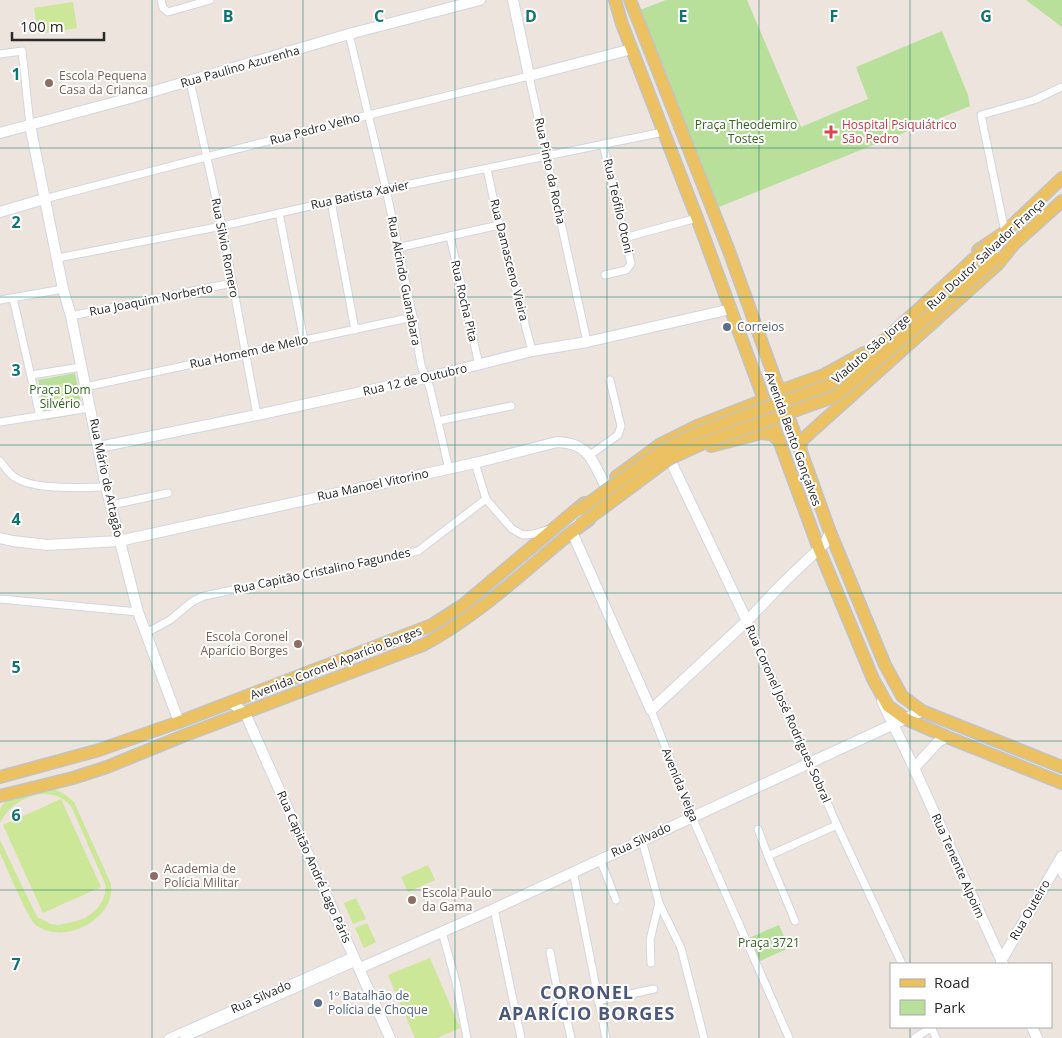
<svg xmlns="http://www.w3.org/2000/svg" width="1062" height="1038" viewBox="0 0 1062 1038" font-family="'Open Sans',sans-serif">
<style>
.green{fill:#b8e09b}
.pitch{fill:#cbe797}
.lines{fill:none;stroke-linecap:round;stroke-linejoin:round}
.street-casing{stroke:#d2d6e2;stroke-width:9}
.secondary-casing{stroke:#d2d6e2;stroke-width:12}
.primary-casing{stroke:#c3c3c3;stroke-width:14}
.street{stroke:#fff;stroke-width:7}
.secondary{stroke:#fff;stroke-width:10}
.primary{stroke:#ebc162;stroke-width:11}
.primary-bridge-casing{stroke:#c3c3c3;stroke-width:14;stroke-linecap:butt}
.primary-bridge{stroke:#ebc162;stroke-width:11}
.grid{fill:none;stroke:#0f766e;stroke-width:1;stroke-opacity:0.55}
.education-dot{fill:#8d6e63;stroke:#fff;stroke-width:2}
.health-dot{fill:#e0444e;stroke:#fff;stroke-width:2}
.service-dot{fill:#5c6f8a;stroke:#fff;stroke-width:2}
.labels{text-anchor:middle;stroke-width:4;stroke-linejoin:round;paint-order:stroke}
.street-label{font-size:12px;fill:#2a2a2a;stroke:#fff}
.education-label{font-size:12px;fill:#785e54;stroke:#fff;text-anchor:start}
.park-label{font-size:12px;fill:#31651d;stroke:#fff}
.health-label{font-size:12px;fill:#be3a42;stroke:#fff;text-anchor:start}
.service-label{font-size:12px;fill:#4e5e75;stroke:#fff;text-anchor:start}
.district-label{font-size:18px;font-weight:bold;letter-spacing:1px;fill:#4c5879;stroke:#fff}
.grid-label{font-size:16px;text-anchor:middle;font-weight:bold;fill:#0f766e;stroke:#fff;stroke-width:4;stroke-linejoin:round;paint-order:stroke}
</style>
<rect width="100%" height="100%" fill="#ece4dd"/>
<g class="green">
<path d="M666,0H747L801,127L868,99L856,67L942,31L968,95L970,106L719,207L640,10Z"/>
<path d="M1026,0H1062V27Z"/>
<path d="M75,373L83,413L46,420L38,380Z"/>
<path d="M779,925L789,948L760,961L749,938Z"/>
</g>
<g class="pitch">
<path d="M73,2L77,28L38,34L34,8Z"/>
<path d="M70,382L73,398L48,402L45,387Z"/>
<path d="M49,788C60,790 66,795 74,802L111,884C116,919 64,946 36,925C28,919 6,866 0,853V840L37,917L51,924L58,925L77,921L85,918L95,911L102,902L105,893L106,886L72,808C53,781 12,797 0,823C0,819 0,815 0,811C3,793 35,791 49,788Z"/>
<path d="M61,799L101,887L43,913L3,825Z"/>
<path d="M428,865L435,880L408,892L401,877Z"/>
<path d="M356,898L366,919L353,924L344,903Z"/>
<path d="M367,923L376,942L364,948L355,928Z"/>
<path d="M430,958L460,1028L437,1038H415L388,975Z"/>
</g>
<g class="lines">
<defs>
<g id="street">
<path d="M161,0L163,8L168,12L210,0"/>
<path d="M349,34L386,189L413,317L421,365L430,388L449,469"/>
<path d="M0,54L22,51L30,125"/>
<path d="M190,81L222,226L257,415"/>
<path d="M603,144L631,264L626,270L605,275"/>
<path d="M487,169L499,225L532,351"/>
<path d="M44,199L369,115L529,76L587,342"/>
<path d="M331,201L355,330"/>
<path d="M279,213L304,341"/>
<path d="M1005,232L981,115L1034,100L1062,87"/>
<path d="M450,236L479,365"/>
<path d="M624,238L697,218"/>
<path d="M397,248L499,225"/>
<path d="M58,258L222,226L386,189L663,132"/>
<path d="M13,298L40,416"/>
<path d="M0,300L63,289"/>
<path d="M71,316L232,283"/>
<path d="M31,375L81,367"/>
<path d="M85,387L413,317"/>
<path d="M438,421L511,406"/>
<path d="M0,422L90,408"/>
<path d="M590,455L618,435L621,426L610,380"/>
<path d="M0,461C4,466 8,472 13,476C32,491 82,487 106,487"/>
<path d="M475,463L486,499L512,529L523,535L534,534L550,529"/>
<path d="M111,505L168,493"/>
<path d="M0,599L138,612"/>
<path d="M747,621L837,825L902,964"/>
<path d="M146,633L170,620L193,601L204,596L418,551L486,499"/>
<path d="M651,710L692,817L789,1038"/>
<path d="M758,829L768,856"/>
<path d="M642,840L659,903L650,940L651,963"/>
<path d="M600,859L616,900"/>
<path d="M1057,865L1062,874"/>
<path d="M573,871L606,1038"/>
<path d="M659,903L681,948L704,1038"/>
<path d="M494,909L521,1038"/>
<path d="M795,921L768,856L837,825"/>
<path d="M442,932L456,982L467,1038"/>
<path d="M550,952L558,993L562,998L571,1038"/>
<path d="M598,1001L654,989"/>
<path d="M931,1027L936,1038"/>
<path d="M168,1038L353,956"/>
<path d="M184,1038L356,962"/>
<path d="M915,1038L932,1027"/>
</g>
<g id="secondary">
<path d="M513,0L529,76L632,49"/>
<path d="M30,125L63,289L71,316L106,487L138,612L179,722"/>
<path d="M0,133L134,97L349,34L480,0"/>
<path d="M0,212L44,199"/>
<path d="M99,447L257,415L425,378L532,351L587,342L731,309"/>
<path d="M672,464L747,621"/>
<path d="M572,532L651,710L747,621L782,584L825,543L830,532"/>
<path d="M0,538L13,541L47,545L119,541L475,463L557,442C589,443 592,460 605,485"/>
<path d="M882,701L914,768L1003,964"/>
<path d="M230,702L245,713L390,1038"/>
<path d="M914,768L938,742L947,737"/>
<path d="M1001,961L1062,856"/>
<path d="M360,968L494,909L922,711"/>
<path d="M1032,1027L1037,1038"/>
</g>
<g id="primary">
<path d="M615,0L622,24L697,218L819,549L873,679L888,706L906,719L947,737L1062,783"/>
<path d="M630,0L729,251L830,532L885,665L902,696L922,711L1062,767"/>
<path d="M978,250L1005,232L1062,178"/>
<path d="M779,388L785,389L824,375L864,353"/>
<path d="M711,446L761,433L771,434L780,441"/>
<path d="M800,450L802,440L998,264L1014,244L1062,201"/>
<path d="M616,477L661,444L697,426L764,400"/>
<path d="M0,777L99,750L179,722L432,625L463,605L584,503"/>
<path d="M0,796L73,778L107,767L183,736L423,645C478,616 524,571 572,532L589,520"/>
</g>
</defs>
<use href="#street" class="street-casing"/>
<use href="#secondary" class="secondary-casing"/>
<use href="#primary" class="primary-casing"/>
<use href="#street" class="street"/>
<use href="#secondary" class="secondary"/>
<use href="#primary" class="primary"/>
<defs>
<g id="primary-bridge">
<path d="M579,510L664,449L699,432L829,385L864,359L988,246"/>
<path d="M580,525L669,459L704,443L836,396L997,258"/>
</g>
</defs>
<use href="#primary-bridge" class="primary-bridge-casing"/>
<use href="#primary-bridge" class="primary-bridge"/>
</g>
<path class="grid" d="M152,0V1038M303,0V1038M455,0V1038M607,0V1038M759,0V1038M910,0V964M0,148H1062M0,297H1062M0,445H1062M0,593H1062M0,741H1062M0,890H1062M910,1027V1038"/>
<g class="education-dot">
<circle cx="49" cy="83" r="5"/>
<circle cx="298" cy="644" r="5"/>
<circle cx="154" cy="876" r="5"/>
<circle cx="412" cy="900" r="5"/>
</g>
<path class="health-dot" d="M828.5 124.5h5v5h5v5h-5v5h-5v-5h-5v-5h5z"/>
<g class="service-dot">
<circle cx="727" cy="327" r="5"/>
<circle cx="318" cy="1003" r="5"/>
</g>
<g class="labels">
<g class="street-label">
<text transform="translate(240 67) rotate(-16)" y="4">Rua Paulino Azurenha</text>
<text transform="translate(315 129) rotate(-15)" y="4">Rua Pedro Velho</text>
<text transform="translate(550 171) rotate(78)" y="4">Rua Pinto da Rocha</text>
<text transform="translate(360 195) rotate(-12)" y="4">Rua Batista Xavier</text>
<text transform="translate(618 206) rotate(77)" y="4">Rua Teófilo Otoni</text>
<text transform="translate(225 248) rotate(79)" y="4">Rua Silvio Romero</text>
<text transform="translate(986 254) rotate(-43)" y="4">Rua Doutor Salvador França</text>
<text transform="translate(509 260) rotate(76)" y="4">Rua Damasceno Vieira</text>
<text transform="translate(404 281) rotate(79)" y="4">Rua Alcindo Guanabara</text>
<text transform="translate(151 300) rotate(-11)" y="4">Rua Joaquim Norberto</text>
<text transform="translate(464 301) rotate(77)" y="4">Rua Rocha Pita</text>
<text transform="translate(871 349) rotate(-41)" y="4">Viaduto São Jorge</text>
<text transform="translate(249 352) rotate(-12)" y="4">Rua Homem de Mello</text>
<text transform="translate(415 380) rotate(-13)" y="4">Rua 12 de Outubro</text>
<text transform="translate(793 439) rotate(70)" y="4">Avenida Bento Gonçalves</text>
<text transform="translate(106 478) rotate(78)" y="4">Rua Mário de Artagão</text>
<text transform="translate(373 485) rotate(-12)" y="4">Rua Manoel Vitorino</text>
<text transform="translate(322 571) rotate(-12)" y="4">Rua Capitão Cristalino Fagundes</text>
<text transform="translate(336 663) rotate(-21)" y="4">Avenida Coronel Aparício Borges</text>
<text transform="translate(788 714) rotate(66)" y="4">Rua Coronel José Rodrigues Sobral</text>
<text transform="translate(680 785) rotate(68)" y="4">Avenida Veiga</text>
<text transform="translate(641 840) rotate(-25)" y="4">Rua Silvado</text>
<text transform="translate(958 866) rotate(66)" y="4">Rua Tenente Alpoim</text>
<text transform="translate(314 867) rotate(66)" y="4">Rua Capitão André Lago Páris</text>
<text transform="translate(1030 910) rotate(-60)" y="4">Rua Outeiro</text>
<text transform="translate(261 997) rotate(-24)" y="4">Rua Silvado</text>
</g>
<g class="education-label">
<text x="59" y="80">Escola Pequena<tspan x="59" dy="14">Casa da Crianca</tspan></text>
<text x="288" y="641" text-anchor="end">Escola Coronel<tspan x="288" dy="14">Aparício Borges</tspan></text>
<text x="164" y="873">Academia de<tspan x="164" dy="14">Polícia Militar</tspan></text>
<text x="422" y="897">Escola Paulo<tspan x="422" dy="14">da Gama</tspan></text>
</g>
<g class="park-label">
<text x="746" y="129">Praça Theodemiro<tspan x="746" dy="14">Tostes</tspan></text>
<text x="60" y="394">Praça Dom<tspan x="60" dy="14">Silvério</tspan></text>
<text x="769" y="947">Praça 3721</text>
</g>
<g class="health-label">
<text x="842" y="129">Hospital Psiquiátrico<tspan x="842" dy="14">São Pedro</tspan></text>
</g>
<g class="service-label">
<text x="737" y="331">Correios</text>
<text x="328" y="1000">1º Batalhão de<tspan x="328" dy="14">Polícia de Choque</tspan></text>
</g>
<g class="district-label">
<text x="587" y="999">CORONEL<tspan x="587" dy="21">APARÍCIO BORGES</tspan></text>
</g>
</g>
<g class="grid-label">
<text x="228" y="22">B</text>
<text x="379" y="22">C</text>
<text x="531" y="22">D</text>
<text x="683" y="22">E</text>
<text x="834" y="22">F</text>
<text x="986" y="22">G</text>
<text x="16" y="80">1</text>
<text x="16" y="228">2</text>
<text x="16" y="376">3</text>
<text x="16" y="525">4</text>
<text x="16" y="673">5</text>
<text x="16" y="821">6</text>
<text x="16" y="970">7</text>
</g>
<rect x="890" y="963" width="162" height="65" fill="#ffffff" stroke="#aaaaaa"/>
<rect x="900" y="979" width="25" height="8" fill="#ebc162" stroke="#aaaaaa"/>
<text x="934" y="988" font-size="15" fill="#2a2a2a">Road</text>
<rect x="900" y="1000" width="25" height="15" fill="#b8e09b" stroke="#aaaaaa"/>
<text x="934" y="1013" font-size="15" fill="#2a2a2a">Park</text>
<path d="M12 32v8h92v-8" fill="none" stroke="#2a2a2a" stroke-width="2.5"/>
<text x="20" y="32" font-size="15" fill="#2a2a2a" stroke="#ffffff" stroke-width="4" paint-order="stroke">100 m</text>
</svg>
